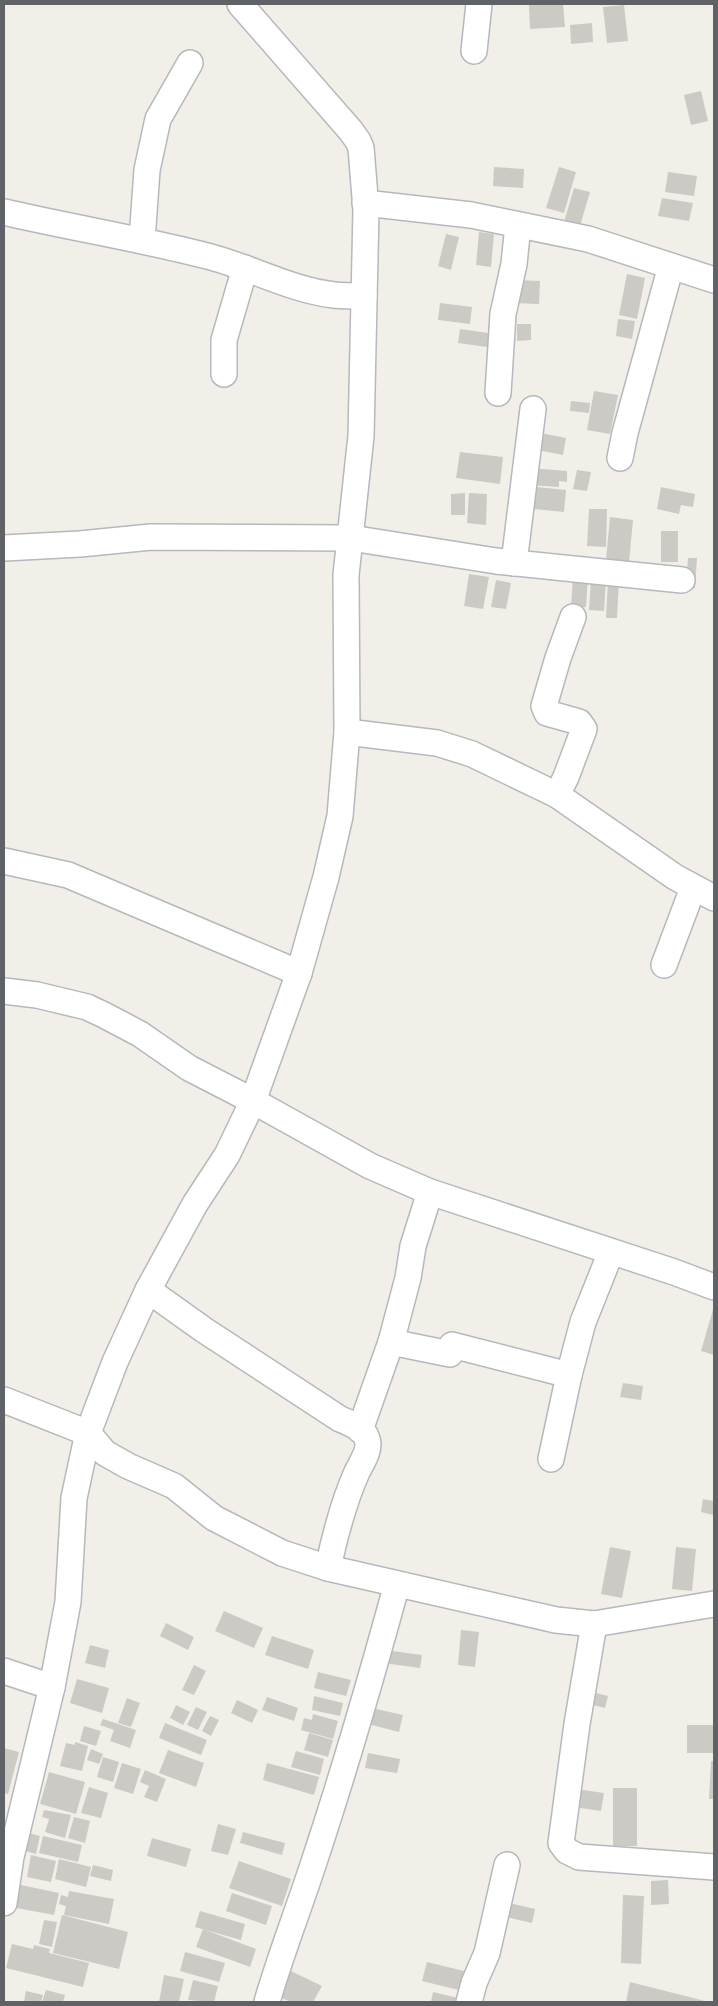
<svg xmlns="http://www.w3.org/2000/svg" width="718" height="2006" viewBox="0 0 718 2006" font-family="'Sofia Sans Condensed',sans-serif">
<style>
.building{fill:#cccac5}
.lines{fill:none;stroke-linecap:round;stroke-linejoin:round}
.minor-casing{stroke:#b5b8bc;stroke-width:28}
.minor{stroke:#fff;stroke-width:25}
</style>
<rect width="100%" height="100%" fill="#f1efe8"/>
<g class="building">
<path d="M529,4H563L565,27L530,29Z"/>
<path d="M624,5L628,41L607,43L603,7Z"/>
<path d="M592,23L593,42L571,44L570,25Z"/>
<path d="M701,91L708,121L691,125L684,95Z"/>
<path d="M494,167L524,169L523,188L493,186Z"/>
<path d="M559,167L576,172L564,213L546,208Z"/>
<path d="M668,172L697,176L694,196L665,192Z"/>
<path d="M574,188L590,192L580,226L564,222Z"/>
<path d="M662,198L693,203L689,221L658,216Z"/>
<path d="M479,232L494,234L491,267L476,265Z"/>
<path d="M446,234L459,237L451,270L438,266Z"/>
<path d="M627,274L645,278L637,319L619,315Z"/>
<path d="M514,280L540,281L539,304L513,303Z"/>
<path d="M440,303L472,307L470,324L438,320Z"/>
<path d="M618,319L635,321L632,339L616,336Z"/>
<path d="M517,324H531V340L517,341Z"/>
<path d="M460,329L496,334L494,348L458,343Z"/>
<path d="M594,391L618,395L610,434L587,430Z"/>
<path d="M571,401L590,403L589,413L570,411Z"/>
<path d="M535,432L566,438L563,455L532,449Z"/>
<path d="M460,452L503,457L500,484L456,478Z"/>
<path d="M530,468L567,471V482L559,481V487L529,485Z"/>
<path d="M577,470L591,472L587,491L573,489Z"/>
<path d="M527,486L566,490L564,512L524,508Z"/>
<path d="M661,487L695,494L693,507L681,505L679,514L657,509Z"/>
<path d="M465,493V515H451V494Z"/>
<path d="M469,493L487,494L486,525L467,523Z"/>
<path d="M589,509H607L606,547L587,546Z"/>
<path d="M610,517L633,520L629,562L606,560Z"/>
<rect x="661" y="531" width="17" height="31"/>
<path d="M688,558H697L695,588L686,587Z"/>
<path d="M469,574L489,577L483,609L464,606Z"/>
<path d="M573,577H588L586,607H571Z"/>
<path d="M591,578L606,579L604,611L589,610Z"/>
<path d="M496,580L511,583L506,609L491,607Z"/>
<path d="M608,580H619L617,618H606Z"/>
<path d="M714,1306V1355L701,1351Z"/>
<path d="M623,1383L643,1386L641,1400L620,1397Z"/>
<path d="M703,1499L714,1501L713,1515L701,1512Z"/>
<path d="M610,1547L631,1551L622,1598L601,1594Z"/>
<path d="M676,1547L696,1549L692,1591L672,1589Z"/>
<path d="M224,1611L263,1628L254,1648L215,1631Z"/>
<path d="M166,1623L194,1637L188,1650L160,1636Z"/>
<path d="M461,1630L479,1632L475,1667L458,1665Z"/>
<path d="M272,1636L314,1650L308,1669L265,1655Z"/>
<path d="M90,1645L109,1650L105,1668L85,1663Z"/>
<path d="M385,1650L422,1655L420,1668L383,1663Z"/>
<path d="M194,1665L206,1671L194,1695L182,1690Z"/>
<path d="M318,1672L351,1680L346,1696L314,1688Z"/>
<path d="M77,1679L109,1688L102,1713L70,1703Z"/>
<path d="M588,1691L608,1696L605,1708L585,1703Z"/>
<path d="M314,1696L343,1703L340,1716L312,1710Z"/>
<path d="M267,1697L298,1708L294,1721L262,1710Z"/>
<path d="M127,1698L140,1703L131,1727L118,1723Z"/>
<path d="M237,1700L258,1710L252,1723L231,1713Z"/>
<path d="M176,1705L190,1712L183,1725L170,1718Z"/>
<path d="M196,1707L207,1712L198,1730L187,1725Z"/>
<path d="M372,1708L403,1715L399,1732L368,1724Z"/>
<path d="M313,1714L338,1721L333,1739L301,1730L304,1718L312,1720Z"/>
<path d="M210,1716L219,1720L211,1736L202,1731Z"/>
<path d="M103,1719L136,1730L130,1748L110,1741L114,1730L100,1725Z"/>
<path d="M165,1723L207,1740L201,1755L159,1738Z"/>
<rect x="687" y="1725" width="27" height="28"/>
<path d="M84,1726L101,1731L96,1746L80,1741Z"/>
<path d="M309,1733L333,1740L328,1757L304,1750Z"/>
<path d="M75,1742L88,1746L82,1771L60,1766L66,1743L75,1745Z"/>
<path d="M4,1748L19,1752L8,1794L4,1793Z"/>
<path d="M91,1749L103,1754L99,1764L87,1760Z"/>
<path d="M168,1750L204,1763L196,1787L159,1773Z"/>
<path d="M296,1751L324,1759L320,1775L291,1767Z"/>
<path d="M368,1753L400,1759L397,1773L365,1768Z"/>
<path d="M103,1757L119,1762L113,1782L97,1777Z"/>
<path d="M711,1761H714V1799H709Z"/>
<path d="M122,1763L141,1769L133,1794L114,1788Z"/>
<path d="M267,1763L319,1777L314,1795L263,1780Z"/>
<path d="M145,1770L166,1779L157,1802L144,1797L149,1786L140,1782Z"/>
<path d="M49,1772L85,1782L76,1814L40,1804Z"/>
<path d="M89,1787L108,1793L101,1818L81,1813Z"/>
<rect x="613" y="1788" width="24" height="58"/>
<path d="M576,1789L604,1793L601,1811L573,1807Z"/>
<path d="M44,1810L71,1815L65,1838L45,1832L49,1819L42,1817Z"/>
<path d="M74,1817L90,1821L85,1843L68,1838Z"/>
<path d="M218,1824L236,1829L228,1855L211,1851Z"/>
<path d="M22,1831L40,1836L36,1854L18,1849Z"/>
<path d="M243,1832L285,1843L282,1855L240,1843Z"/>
<path d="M43,1836L82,1845L78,1862L39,1853Z"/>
<path d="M152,1838L191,1849L186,1867L147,1856Z"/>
<path d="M31,1855L56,1861L51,1882L27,1877Z"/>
<path d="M59,1859L91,1867L86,1887L55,1879Z"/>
<path d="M239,1861L291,1879L282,1906L229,1888Z"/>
<path d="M93,1865L113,1870L111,1881L90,1876Z"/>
<path d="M668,1880L669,1904L651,1905V1881Z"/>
<path d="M16,1884L59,1893L54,1915L11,1907Z"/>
<path d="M69,1891L114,1899L109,1924L64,1915L66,1906L59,1904L61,1895L68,1897Z"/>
<path d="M232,1893L272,1906L266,1925L226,1911Z"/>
<path d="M623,1895L644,1896L641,1964L621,1963Z"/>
<path d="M509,1903L535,1909L532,1923L506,1917Z"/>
<path d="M200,1911L245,1924L241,1940L195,1927Z"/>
<path d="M62,1915L128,1932L119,1969L53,1953Z"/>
<path d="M44,1920L57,1922L52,1947L39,1944Z"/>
<path d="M203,1929L256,1949L250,1967L196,1947Z"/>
<path d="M12,1944L33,1949L34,1945L50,1949L49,1953L89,1963L83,1987L6,1968Z"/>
<path d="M185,1952L225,1963L219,1982L180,1971Z"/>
<path d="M427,1962L464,1971L459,1990L422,1981Z"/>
<path d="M291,1971L322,1986L313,2002H291L279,1997Z"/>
<path d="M164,1975L184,1979L179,2002H159Z"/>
<path d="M193,1980L218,1986L214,2002L188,2000Z"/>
<path d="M630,1982L709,2002H626Z"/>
<path d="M46,1990L65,1995L63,2002H42Z"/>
<path d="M26,1991L43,1995L41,2002H24Z"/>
<path d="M433,1992L458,1998L457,2002H431Z"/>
</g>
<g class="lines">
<defs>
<g id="minor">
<path d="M474,51L479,4"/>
<path d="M365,203L471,215L588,239L714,280"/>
<path d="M4,212C73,228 142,239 211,257C252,268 291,290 334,295C344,296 354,296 364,296"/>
<path d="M142,240L147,170L158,119L190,63"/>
<path d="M224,374V340L245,268"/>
<path d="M498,393L503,314L514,264L518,225"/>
<path d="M620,458L625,433L671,266"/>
<path d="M4,548L80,544L151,537L351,538L496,561L682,580"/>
<path d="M514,563L533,409"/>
<path d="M347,732L437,743L472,754L557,795L675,877L714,898"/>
<path d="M557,795L566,777L584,729L579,722L547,713L544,706L558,658L573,617"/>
<path d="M4,861L68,875L299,973"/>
<path d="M664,965L693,888"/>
<path d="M4,991L37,995L87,1007L104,1015L140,1034L189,1068L253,1101L370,1166L430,1192L674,1272L714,1287"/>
<path d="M148,1290L204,1330L340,1419C350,1423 364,1428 367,1439C371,1449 362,1462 357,1472C343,1503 335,1535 328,1568"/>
<path d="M391,1342L450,1354L452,1345L569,1375"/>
<path d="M4,1400L88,1433L105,1453L128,1466L174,1486L214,1518L282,1553L328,1568L556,1620L594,1624L714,1604"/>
<path d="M360,1430L391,1342L408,1278L413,1246L430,1192"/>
<path d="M551,1459L569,1375L583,1322L611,1252"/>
<path d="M594,1624L577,1724L561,1843L567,1851L579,1857L714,1867"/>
<path d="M4,1671L52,1687"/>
<path d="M4,1903L11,1857L52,1687L68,1602L74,1498L88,1433L115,1362L148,1290L195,1204L227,1155L253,1101L299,973L326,877L340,816L347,732L346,575L361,436L366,210L361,148L358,141L351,131L240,4"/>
<path d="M267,2002C280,1956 298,1911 313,1865C344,1772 371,1679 397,1584"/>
<path d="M469,2002L474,1983L487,1953L507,1865"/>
</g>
</defs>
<use href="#minor" class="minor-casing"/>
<use href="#minor" class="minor"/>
</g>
<rect width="718" height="2006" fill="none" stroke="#5f6368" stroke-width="10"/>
</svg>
